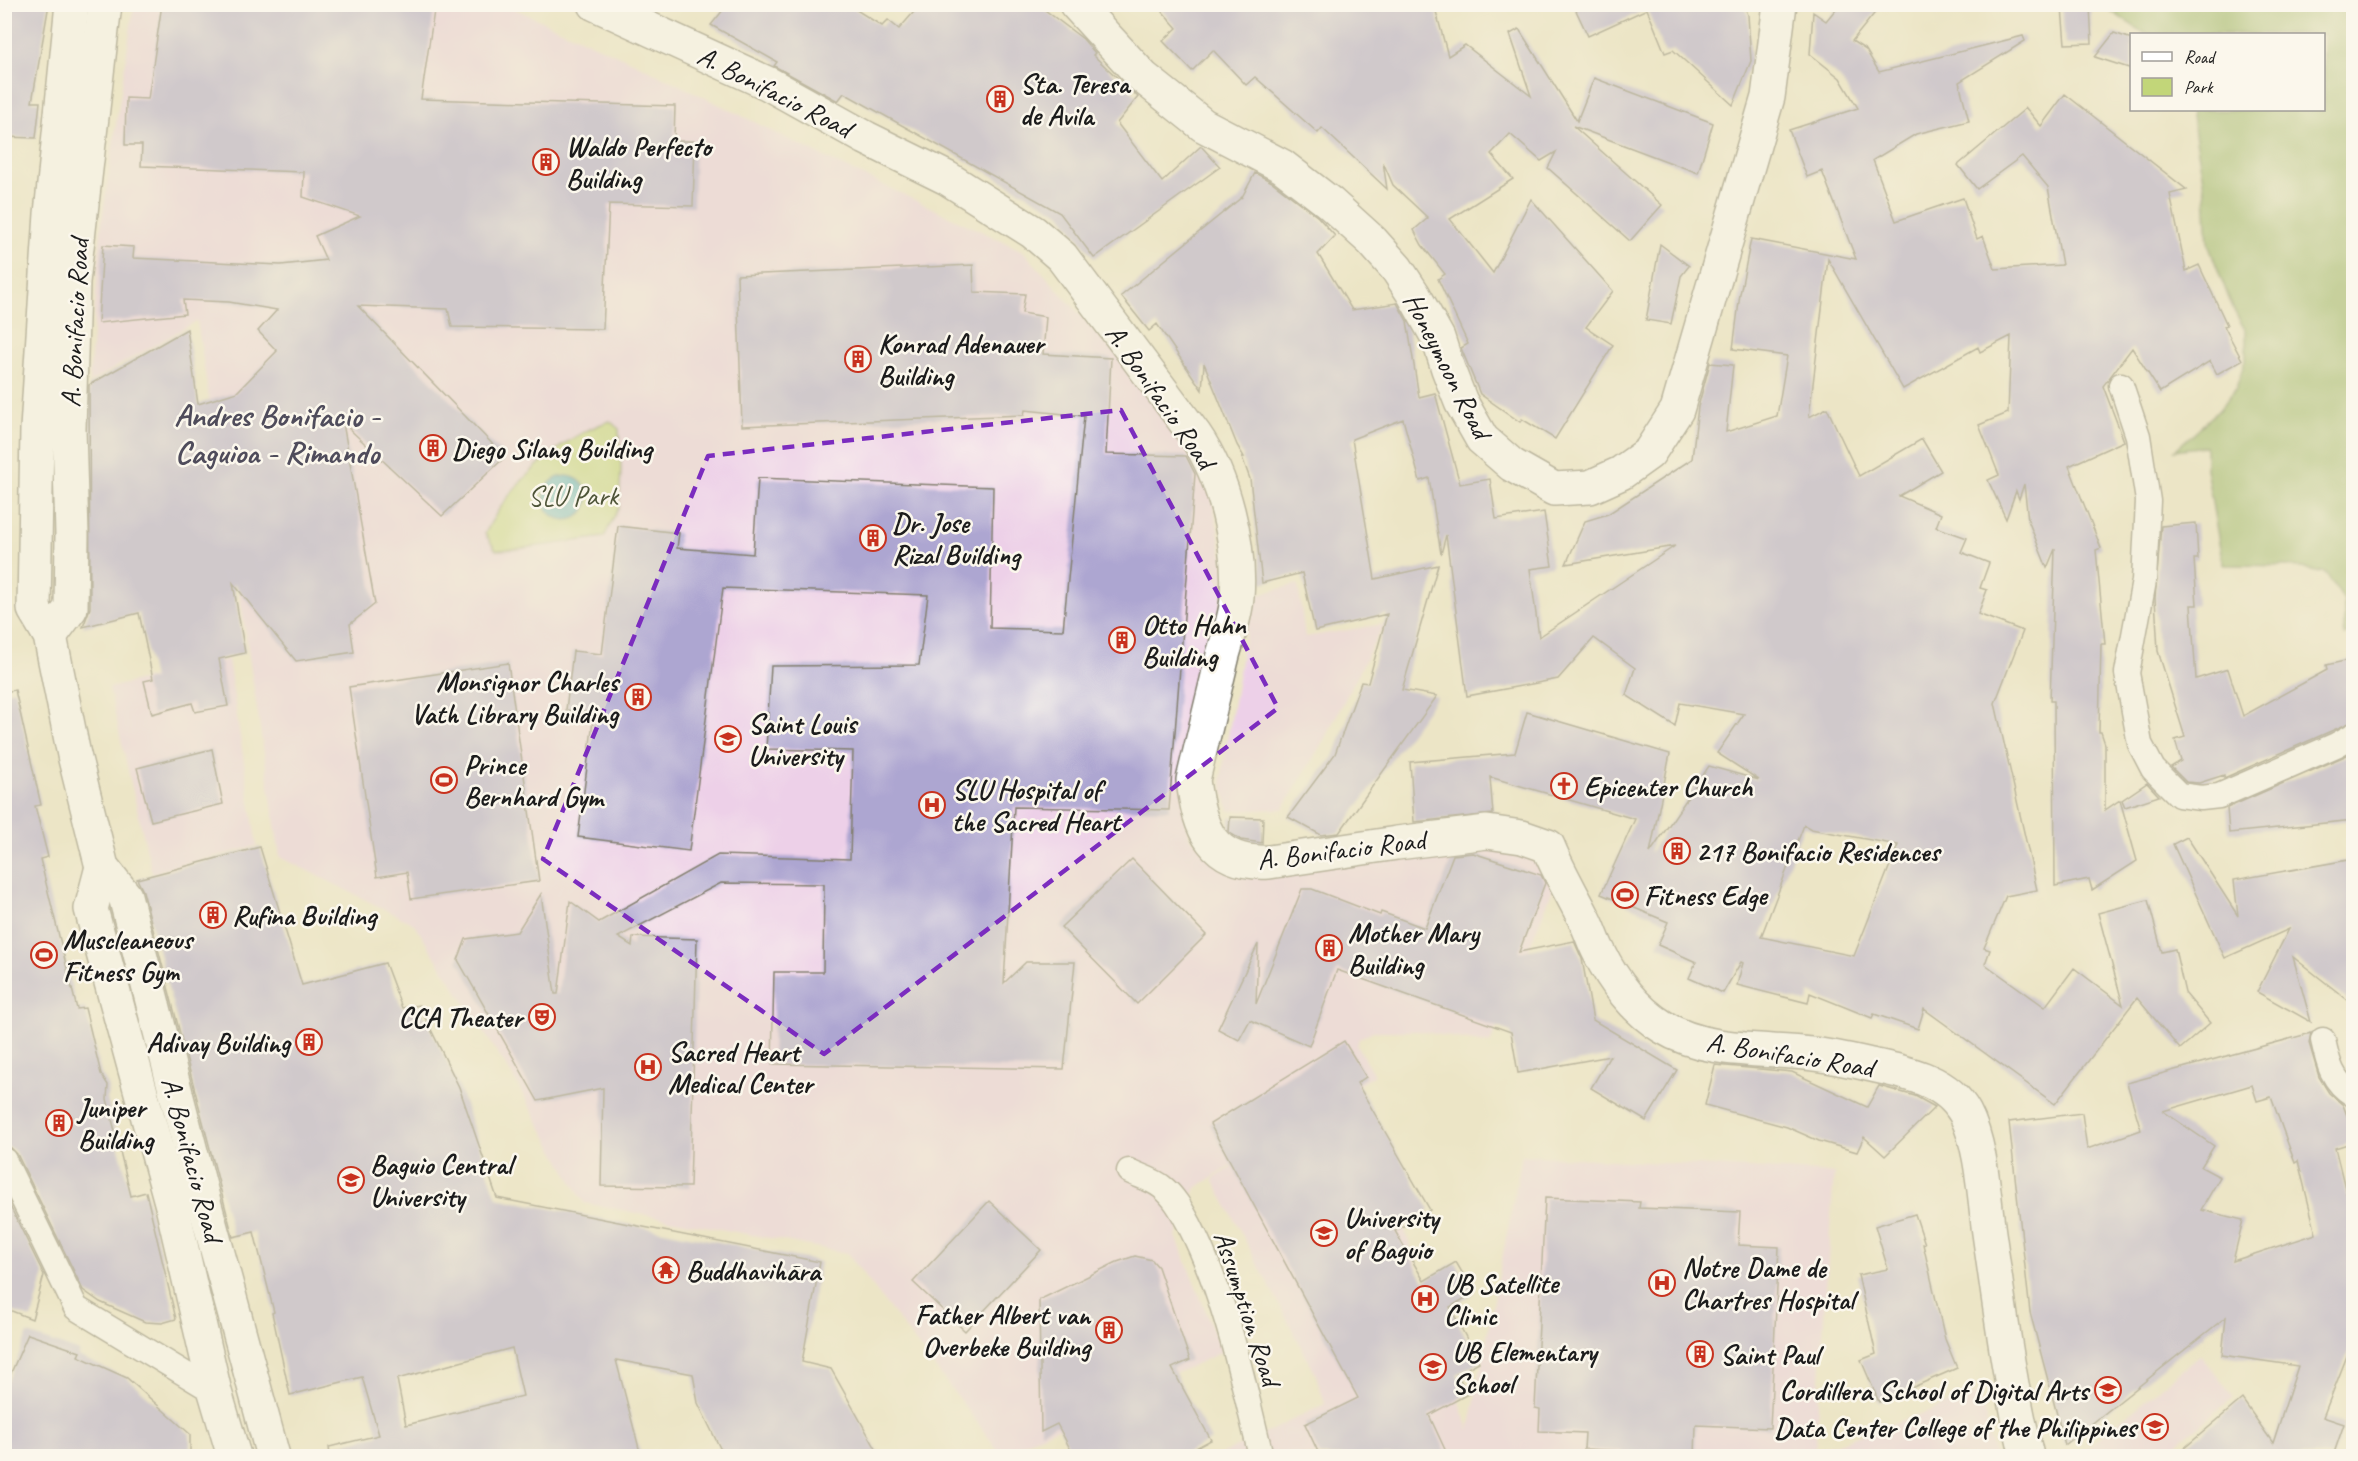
<svg xmlns="http://www.w3.org/2000/svg" width="2358" height="1461" viewBox="0 0 2358 1461" font-family="Caveat,sans-serif">
<style>
.built{fill:#edd0e8}
.green{fill:#c2d679;stroke:#6f794a;stroke-width:1.5}
.forest{fill:#99b769;stroke:#5a6a42;stroke-width:1.5}
.water{fill:#3da9bd;stroke:#2c626c;stroke-width:1.5}
.building{fill:#ada6d1;fill-rule:evenodd}
.lines{fill:none;stroke-linecap:round;stroke-linejoin:round}
.street-casing{stroke:#848071;stroke-width:27}
.secondary-casing{stroke:#848071;stroke-width:36}
.highway-casing{stroke:#848071;stroke-width:36}
.street{stroke:#fff;stroke-width:24}
.secondary{stroke:#fff;stroke-width:33}
.highway{stroke:#fff;stroke-width:33}
.marked{fill:none;stroke:#7b2cbf;stroke-width:4.5;stroke-dasharray:12 8;stroke-linejoin:round}
.labels{text-anchor:middle;stroke-width:5;stroke-linejoin:round;paint-order:stroke}
.poi-label{font-size:28px;font-weight:bold;fill:#1c1c1c;stroke:#fbf7ec;text-anchor:start}
.street-label{font-size:28px;fill:#1c1c1c;stroke:#fbf7ec}
.park-label{font-size:28px;fill:#4e5438;stroke:#fbf7ec}
.quarter-label{font-size:32px;font-weight:bold;fill:#4f4c5b;stroke:#fbf7ec}
</style>
<rect width="100%" height="100%" fill="#fbf7ec"/>
<filter id="ink" filterUnits="userSpaceOnUse"><feTurbulence type="fractalNoise" baseFrequency=".0167" numOctaves="2"/><feDisplacementMap in="SourceGraphic" scale="12" xChannelSelector="R" yChannelSelector="G"/><feConvolveMatrix kernelMatrix="1 2 1 2 8 2 1 2 1" color-interpolation-filters="sRGB"/></filter>
<filter id="wash" filterUnits="userSpaceOnUse"><feTurbulence type="fractalNoise" baseFrequency=".008" numOctaves="4" result="noise"/><feDisplacementMap in="SourceGraphic" scale="24" xChannelSelector="R" yChannelSelector="G"/><feGaussianBlur stdDeviation="1.35" result="paint"/><feColorMatrix in="noise" values="0 0 0 0 0 0 0 0 0 0 0 0 0 0 0 0 0 1.4 0 .05"/><feComposite in="paint" operator="in"/></filter>
<g filter="url(#wash)">
<rect width="100%" height="100%" fill="#ece5c6"/>
<g class="built">
<path d="M134,5H506L637,64L847,168L1023,251L1204,451L1226,575L1184,787L1189,836L1205,852L1479,838L1546,852L1555,884L1490,1044L1419,1031H1373L1359,1039L1357,1046L1374,1075L1196,1188L1176,1236L1222,1352L1001,1454L847,1253L584,1203L513,1077L414,924L280,857L197,321L89,383L102,218Z"/>
<path d="M1298,584L1305,637L1384,624L1324,740L1283,809L1229,811L1221,779L1252,596Z"/>
<path d="M228,659L257,846L152,873L109,688Z"/>
<path d="M1359,1086L1469,1430L1522,1155L1834,1173L1815,1451L1980,1393L1994,1456H1218L1325,1404L1316,1375L1213,1179Z"/>
<path d="M2200,1355L2234,1397L2162,1456H2077Z"/>
</g>
<path class="green" d="M610,421L619,429L621,469L619,507L604,537L517,549L496,550L485,534C507,487 560,437 610,421Z"/>
<path class="forest" d="M2102,5H2353V631L2344,635V600L2326,573L2291,566L2223,565L2206,469V446L2175,450L2219,410L2236,388L2246,358V331L2233,309L2208,244L2205,193L2191,110H2324V34H2145Z"/>
<circle class="water" cx="566" cy="498" r="22"/>
<g id="blocks">
<g class="building">
<path d="M4,4H49L32,102H40L36,138L4,137Z"/>
<path d="M162,4H435L421,99L675,106L674,141H695L693,206L609,204L603,329L452,327L448,309L358,306L505,457L442,516L343,423L375,604L350,624L354,652L296,661L233,583L245,653L219,659L228,706L195,712L192,703L152,714L144,681L153,679L139,613L83,627L90,608L89,385L187,329L198,404L237,392L277,351L258,331L277,310L229,302L183,300L185,314L98,323L103,245L134,247L133,258L281,265L326,260L315,236L360,216L303,197L304,172L141,166L142,145H125L126,98L148,99Z"/>
<path d="M728,4H847L882,26L888,20L899,29L921,4H1037L1083,39L1095,53L1093,55L1138,97L1117,123L1162,182L1201,146L1220,167L1094,258L1060,213L844,93L838,101L774,66L777,62L711,25Z"/>
<path d="M1156,4H1434L1448,56L1465,45L1531,96L1510,34L1519,29L1577,121L1594,78L1713,123L1698,173L1573,126L1662,205L1630,241L1548,168L1556,152L1541,161L1510,134L1491,154L1513,179L1450,219L1493,273L1531,199L1613,291L1586,327L1613,345L1555,439L1522,419L1520,422L1480,394L1461,348L1468,344L1438,279L1445,274L1422,245L1414,230L1428,218L1393,185L1383,162L1387,189L1322,128L1318,133L1255,77L1246,85L1213,50L1192,71L1163,41L1177,28Z"/>
<path d="M1573,4H1744L1748,15L1751,61L1733,105L1673,50L1665,53L1647,9L1588,36Z"/>
<path d="M1840,4H1882L1852,41L1866,50L1879,72L2023,36L2025,41L1959,82L1969,121L1916,134L1873,160L1896,221L1963,198L1977,239L1983,236L1995,269L2062,265L2048,187L2022,156L1977,189L1958,165L2026,108L2041,126L2065,94L2187,190L2170,194L2186,271L2199,265L2227,325L2224,326L2242,360L2217,374L2210,361L2160,392L2132,348L2103,386L2124,441L2069,466L2101,548L2096,550L2105,644H2101L2099,732H2101L2105,744V810L2120,800L2137,861L2092,890L2089,879L2055,886L2054,701H2050L2055,549L2047,568L2028,520L2024,484L2019,499L2016,491L2006,519L1988,480L1999,475L1979,425L2008,413L2011,336L1980,352L1978,347L1903,389L1828,259L1809,417L1827,408L1859,476L1922,439L1941,471L1899,496L1941,514L1936,527L1967,538L1961,552L1989,563L1980,588L1987,590L1978,614L2023,631L1995,703L2037,890L2006,896L1984,948L1990,950L1985,964L2045,1007L2074,968L2123,1005L2098,913L2148,900L2162,952L2175,949L2185,993L2210,1023L2180,1049L2137,998L2055,1104L1924,1009L1918,1029L1874,1014L1872,1018L1810,993L1808,1003L1737,985L1743,963L1741,962L1723,993L1689,978L1696,962L1658,945L1668,922L1601,894L1635,819L1490,777L1493,814L1414,822L1410,762L1515,753L1527,712L1670,754L1650,853L1709,766L1759,780L1717,753L1744,714L1680,703L1675,726L1626,695L1635,668L1594,638L1558,679L1467,696L1446,535L1441,554L1429,478L1420,481L1403,419L1352,439L1375,579L1438,565L1402,690L1437,696L1339,833L1321,835L1288,817L1335,754L1361,682L1368,683L1387,614L1315,631L1302,573L1262,583L1250,479L1242,457H1244L1237,445L1204,363L1202,390L1157,324L1149,331L1121,296L1242,197L1255,173L1272,182L1318,217L1335,236L1318,254L1352,310L1397,303L1407,321L1419,397L1435,393L1460,484L1490,479L1496,519L1544,512L1552,566L1530,569L1539,637L1675,546L1566,564L1585,521L1608,514L1692,459L1698,407L1710,363L1733,365L1726,432L1777,416L1787,356L1733,349L1740,294L1751,239L1856,259L1822,171L1807,177L1789,130L1858,108L1840,78L1810,54L1813,12L1826,21ZM1804,825L1811,829L1898,845L1854,956L1761,937Z"/>
<path d="M2090,6L2092,43L2065,44L2062,8Z"/>
<path d="M2114,33L2132,39V69L2095,57Z"/>
<path d="M1660,244L1689,266L1681,276L1671,324L1646,320Z"/>
<path d="M973,265L974,292L1025,294L1022,313L1046,317L1043,354L1111,358L1106,454L1186,456L1195,474L1169,810L1014,807L1004,983L1026,962H1075L1064,1069L772,1064L774,972H823L824,884L721,883L618,937L632,946L633,937L697,939L690,1187L601,1186L603,1088L538,1101L458,960L466,939L517,932L541,894L555,994H558L570,901L599,922L718,855L850,859L853,751L766,749L771,666L919,665L928,595L723,588L689,851L578,837L594,713L566,710L573,651L602,654L618,526L679,533L677,548L753,554L758,478L993,487L990,628L1063,630L1084,416L1025,410L1024,415L742,426L737,275Z"/>
<path d="M2196,523L2198,559H2194L2197,605H2191L2196,679L2228,669L2243,716L2327,670L2326,665L2354,659V721L2224,778V775L2199,783L2186,782L2171,767L2181,761L2175,740L2185,737L2158,651L2155,598L2161,526Z"/>
<path d="M508,663L539,881L411,899L407,872L377,877L349,687Z"/>
<path d="M15,690L41,805L35,806L48,857L40,859L77,1009L85,1008L101,1074L108,1085L107,1099L131,1196L146,1192L176,1319L162,1323L145,1322L100,1302L83,1290L17,1154L11,1148L4,1146V692Z"/>
<path d="M212,749L223,804L151,821L137,768Z"/>
<path d="M2354,752V820L2229,833L2227,808Z"/>
<path d="M2147,783L2159,796L2125,807L2122,800Z"/>
<path d="M1230,817L1263,818L1262,843L1241,840L1233,835L1229,832Z"/>
<path d="M2187,837L2238,916L2234,880L2354,859V1005L2293,957L2311,1022L2257,992L2289,929L2225,958L2173,844Z"/>
<path d="M260,847L302,985L385,963L402,1008L419,1005L459,1087L497,1198L820,1262L802,1362L831,1369L880,1456H729L720,1448L698,1403L693,1374L616,1360L641,1456H330L329,1447L379,1435L362,1377L290,1395L272,1313L274,1312L254,1232L233,1237L143,891L137,879ZM512,1348L523,1396L406,1425L397,1379Z"/>
<path d="M1473,853L1541,875L1545,883L1519,952L1574,941L1582,959L1593,1020L1677,1070L1646,1121L1591,1088L1610,1056L1518,1073L1511,1032L1337,970L1309,1046L1250,1020L1239,1040L1218,1029L1258,944L1256,1004L1302,889H1312L1380,915L1381,912L1425,928L1453,855Z"/>
<path d="M1132,859L1206,935L1137,1004L1061,927Z"/>
<path d="M2311,1033L2309,1043L2319,1077L2329,1093L2343,1105L2354,1134V1142L2335,1148L2354,1224V1338L2323,1417L2344,1424L2333,1456H2175L2242,1399L2273,1443L2298,1366L2222,1355L2226,1317L2065,1445L2030,1312L2009,1122L2082,1113L2087,1149L2141,1130L2127,1083ZM2252,1085L2257,1101L2271,1097L2295,1163L2298,1161L2316,1234L2233,1261L2243,1220L2201,1210L2220,1177L2201,1167L2214,1146L2163,1111Z"/>
<path d="M1344,1041L1366,1077L1357,1083L1430,1210L1395,1231L1424,1281L1456,1262L1474,1293L1450,1307L1479,1362L1457,1374L1468,1394L1429,1415L1448,1456H1320L1305,1424L1358,1398L1210,1124Z"/>
<path d="M1715,1065L1792,1072L1867,1107L1879,1086L1915,1096L1935,1107L1885,1156L1864,1137L1857,1152L1819,1141L1787,1127L1705,1105Z"/>
<path d="M4,1194L44,1275L32,1319L4,1308Z"/>
<path d="M1545,1198L1640,1202L1639,1208L1740,1212L1738,1245L1779,1247L1770,1428L1696,1425L1695,1456H1621L1622,1451L1584,1449L1585,1433L1539,1431L1540,1409L1535,1408Z"/>
<path d="M989,1201L1041,1250L965,1331L913,1282Z"/>
<path d="M1915,1214L1925,1244H1923L1945,1339L1957,1368L1879,1402L1861,1360L1876,1354L1858,1275L1888,1269L1875,1226Z"/>
<path d="M1135,1256L1152,1260L1158,1267L1190,1360L1172,1368L1211,1440L1181,1456H1074L1057,1424L1041,1432L1039,1300L1117,1262Z"/>
<path d="M28,1334L80,1352L78,1356L127,1378L190,1434V1456H26L4,1451V1389Z"/>
</g>
</g>
</g>
<g filter="url(#ink)">
<use href="#blocks" fill-opacity="0" stroke="#848071" stroke-width="1.5"/>
<g class="lines">
<defs>
<g id="street">
<path d="M2121,385L2138,436L2148,501L2144,581L2127,673L2140,744L2153,769L2179,795L2201,798L2219,796L2336,745L2354,735"/>
<path d="M2323,1040C2328,1063 2332,1082 2354,1095"/>
<path d="M4,1160L76,1308L215,1392"/>
<path d="M1129,1171C1139,1176 1154,1180 1162,1187C1174,1196 1182,1211 1189,1224C1226,1296 1242,1378 1261,1456"/>
</g>
<g id="secondary">
<path d="M72,4L51,214L41,366L37,429L34,609L50,636L74,755L102,867L125,896L203,1198L273,1456"/>
<path d="M595,4L769,84L866,138L947,178L1033,232L1062,257L1195,435C1224,477 1241,545 1237,597C1236,616 1228,637 1223,655C1213,697 1203,739 1193,780C1199,829 1212,865 1269,862L1397,843L1487,832L1522,837L1548,846C1558,871 1572,894 1584,918C1590,929 1593,941 1599,952C1613,981 1635,1010 1663,1027C1707,1054 1765,1048 1813,1054C1831,1056 1849,1060 1867,1064C1902,1072 1946,1078 1965,1113C1982,1145 1984,1197 1989,1233C2000,1308 2009,1383 2027,1456"/>
<path d="M1076,4L1143,77L1203,125L1282,166L1330,203L1372,241L1397,269L1414,295L1438,338L1448,369L1461,402L1482,439L1512,465L1554,489L1590,487L1621,473L1649,453L1677,410L1768,97L1780,4"/>
<path d="M50,636L71,608L72,535L69,429L73,282L105,4"/>
<path d="M102,867L91,909L172,1206L215,1392L234,1456"/>
</g>
<path id="highway" d="M232,1456L233,1453"/>
</defs>
<use href="#street" class="street-casing"/>
<use href="#secondary" class="secondary-casing"/>
<use href="#highway" class="highway-casing"/>
<use href="#street" class="street"/>
<use href="#secondary" class="secondary"/>
<use href="#highway" class="highway"/>
</g>
</g>
<path d="M0 0H2358V1461H0ZM1121,410L1278,708L824,1054L543,859L708,456Z" fill="#ece5c6" fill-opacity=".55" fill-rule="evenodd"/>
<path class="marked" d="M1121,410L1278,708L824,1054L543,859L708,456Z"/>
<defs>
<symbol id="building-ring" viewBox="-11 -11 22 22"><circle r="9.5" fill="#fbf7ec" stroke="#c8321e" stroke-width="1.5"/><path d="M-4-6H4V6H1V3H-1V6H-4ZM-2.5-4.3h1.7v1.8h-1.7ZM.8-4.3h1.7v1.8H.8ZM-2.5-1h1.7V.8h-1.7ZM.8-1h1.7V.8H.8Z" fill="#c8321e"/></symbol>
<symbol id="university-ring" viewBox="-11 -11 22 22"><circle r="9.5" fill="#fbf7ec" stroke="#c8321e" stroke-width="1.5"/><path d="M0-5L7-2L0 1L-7-2ZM-4 1L0 2.5L4 1V4Q0 6-4 4Z" fill="#c8321e"/></symbol>
<symbol id="stadium-ring" viewBox="-11 -11 22 22"><circle r="9.5" fill="#fbf7ec" stroke="#c8321e" stroke-width="1.5"/><path d="M0-5a6.5 5 0 1 0 0 10a6.5 5 0 1 0 0-10ZM-3.5-1.8h7v3.6h-7Z" fill="#c8321e"/></symbol>
<symbol id="church-ring" viewBox="-11 -11 22 22"><circle r="9.5" fill="#fbf7ec" stroke="#c8321e" stroke-width="1.5"/><path d="M-1.2-6h2.4v3.5h3.3v2.4h-3.3V6h-2.4V-.1h-3.3v-2.4h3.3Z" fill="#c8321e"/></symbol>
<symbol id="hospital-ring" viewBox="-11 -11 22 22"><circle r="9.5" fill="#fbf7ec" stroke="#c8321e" stroke-width="1.5"/><path d="M-5-5h3v3.5h4V-5h3V5h-3V1.5h-4V5h-3Z" fill="#c8321e"/></symbol>
<symbol id="theatre-ring" viewBox="-11 -11 22 22"><circle r="9.5" fill="#fbf7ec" stroke="#c8321e" stroke-width="1.5"/><path d="M-5-5.5Q0-4 5-5.5V0Q5 5 0 6Q-5 5-5 0ZM-3.3-2.5H-1v1.5H-3.3ZM1-2.5H3.3v1.5H1ZM-2.8 1Q0 5.5 2.8 1Z" fill="#c8321e"/></symbol>
<symbol id="temple-ring" viewBox="-11 -11 22 22"><circle r="9.5" fill="#fbf7ec" stroke="#c8321e" stroke-width="1.5"/><path d="M0-6L5-2H3V0L6.5 2.5H4V6H1.5V3h-3V6H-4V2.5H-6.5L-3 0V-2H-5Z" fill="#c8321e"/></symbol>
<symbol id="school-ring" viewBox="-11 -11 22 22"><circle r="9.5" fill="#fbf7ec" stroke="#c8321e" stroke-width="1.5"/><path d="M0-5L7-2L0 1L-7-2ZM-4 1L0 2.5L4 1V4Q0 6-4 4Z" fill="#c8321e"/></symbol>
</defs>
<g fill-rule="evenodd">
<use href="#building-ring" x="985" y="84" width="30" height="30"/>
<use href="#building-ring" x="531" y="147" width="30" height="30"/>
<use href="#building-ring" x="843" y="344" width="30" height="30"/>
<use href="#building-ring" x="418" y="433" width="30" height="30"/>
<use href="#building-ring" x="858" y="523" width="30" height="30"/>
<use href="#building-ring" x="1107" y="625" width="30" height="30"/>
<use href="#building-ring" x="623" y="682" width="30" height="30"/>
<use href="#university-ring" x="713" y="724" width="30" height="30"/>
<use href="#stadium-ring" x="429" y="765" width="30" height="30"/>
<use href="#church-ring" x="1549" y="771" width="30" height="30"/>
<use href="#hospital-ring" x="917" y="790" width="30" height="30"/>
<use href="#building-ring" x="1662" y="836" width="30" height="30"/>
<use href="#stadium-ring" x="1610" y="880" width="30" height="30"/>
<use href="#building-ring" x="198" y="900" width="30" height="30"/>
<use href="#building-ring" x="1314" y="933" width="30" height="30"/>
<use href="#stadium-ring" x="29" y="940" width="30" height="30"/>
<use href="#theatre-ring" x="527" y="1002" width="30" height="30"/>
<use href="#building-ring" x="294" y="1027" width="30" height="30"/>
<use href="#hospital-ring" x="633" y="1052" width="30" height="30"/>
<use href="#building-ring" x="44" y="1108" width="30" height="30"/>
<use href="#university-ring" x="336" y="1165" width="30" height="30"/>
<use href="#university-ring" x="1309" y="1218" width="30" height="30"/>
<use href="#temple-ring" x="651" y="1255" width="30" height="30"/>
<use href="#hospital-ring" x="1647" y="1268" width="30" height="30"/>
<use href="#hospital-ring" x="1410" y="1284" width="30" height="30"/>
<use href="#building-ring" x="1094" y="1315" width="30" height="30"/>
<use href="#building-ring" x="1685" y="1339" width="30" height="30"/>
<use href="#school-ring" x="1418" y="1352" width="30" height="30"/>
<use href="#school-ring" x="2093" y="1375" width="30" height="30"/>
<use href="#university-ring" x="2140" y="1412" width="30" height="30"/>
</g>
<g class="labels">
<g class="poi-label">
<text x="1020" y="93">Sta. Teresa<tspan x="1020" dy="32">de Avila</tspan></text>
<text x="566" y="156">Waldo Perfecto<tspan x="566" dy="32">Building</tspan></text>
<text x="878" y="353">Konrad Adenauer<tspan x="878" dy="32">Building</tspan></text>
<text x="452" y="458">Diego Silang Building</text>
<text x="892" y="532">Dr. Jose<tspan x="892" dy="32">Rizal Building</tspan></text>
<text x="1142" y="634">Otto Hahn<tspan x="1142" dy="32">Building</tspan></text>
<text x="618" y="691" text-anchor="end">Monsignor Charles<tspan x="618" dy="32">Vath Library Building</tspan></text>
<text x="748" y="733">Saint Louis<tspan x="748" dy="32">University</tspan></text>
<text x="464" y="774">Prince<tspan x="464" dy="32">Bernhard Gym</tspan></text>
<text x="1584" y="796">Epicenter Church</text>
<text x="952" y="799">SLU Hospital of<tspan x="952" dy="32">the Sacred Heart</tspan></text>
<text x="1696" y="861">217 Bonifacio Residences</text>
<text x="1644" y="905">Fitness Edge</text>
<text x="232" y="925">Rufina Building</text>
<text x="1348" y="942">Mother Mary<tspan x="1348" dy="32">Building</tspan></text>
<text x="63" y="949">Muscleaneous<tspan x="63" dy="32">Fitness Gym</tspan></text>
<text x="522" y="1027" text-anchor="end">CCA Theater</text>
<text x="290" y="1052" text-anchor="end">Adivay Building</text>
<text x="668" y="1061">Sacred Heart<tspan x="668" dy="32">Medical Center</tspan></text>
<text x="78" y="1117">Juniper<tspan x="78" dy="32">Building</tspan></text>
<text x="370" y="1174">Baguio Central<tspan x="370" dy="32">University</tspan></text>
<text x="1344" y="1227">University<tspan x="1344" dy="32">of Baguio</tspan></text>
<text x="1682" y="1277">Notre Dame de<tspan x="1682" dy="32">Chartres Hospital</tspan></text>
<text x="686" y="1280">Buddhavihāra</text>
<text x="1444" y="1293">UB Satellite<tspan x="1444" dy="32">Clinic</tspan></text>
<text x="1090" y="1324" text-anchor="end">Father Albert van<tspan x="1090" dy="32">Overbeke Building</tspan></text>
<text x="1452" y="1361">UB Elementary<tspan x="1452" dy="32">School</tspan></text>
<text x="1720" y="1364">Saint Paul</text>
<text x="2088" y="1400" text-anchor="end">Cordillera School of Digital Arts</text>
<text x="2136" y="1437" text-anchor="end">Data Center College of the Philippines</text>
</g>
<g class="street-label">
<text transform="translate(775 91) rotate(27)" y="10">A. Bonifacio Road</text>
<text transform="translate(74 323) rotate(-87)" y="10">A. Bonifacio Road</text>
<text transform="translate(1448 365) rotate(63)" y="10">Honeymoon Road</text>
<text transform="translate(1161 396) rotate(55)" y="10">A. Bonifacio Road</text>
<text transform="translate(1341 849) rotate(-7)" y="10">A. Bonifacio Road</text>
<text transform="translate(1790 1054) rotate(9)" y="10">A. Bonifacio Road</text>
<text transform="translate(193 1159) rotate(75)" y="10">A. Bonifacio Road</text>
<text transform="translate(1248 1308) rotate(72)" y="10">Assumption Road</text>
</g>
<g class="park-label">
<text x="573" y="505">SLU Park</text>
</g>
<g class="quarter-label">
<text x="277" y="426">Andres Bonifacio -<tspan x="277" dy="37">Caguioa - Rimando</tspan></text>
</g>
</g>
<rect width="2358" height="1461" fill="none" stroke="#fbf7ec" stroke-width="24"/>
<rect x="2130" y="33" width="195" height="78" fill="#fbf7ec" stroke="#a29f99" stroke-width="1.5"/>
<rect x="2142" y="52" width="30" height="9" fill="#ffffff" stroke="#a29f99" stroke-width="1.5"/>
<text x="2184" y="63" font-size="18" fill="#1c1c1c">Road</text>
<rect x="2142" y="78" width="30" height="18" fill="#c2d679" stroke="#a29f99" stroke-width="1.5"/>
<text x="2184" y="93" font-size="18" fill="#1c1c1c">Park</text>
</svg>
